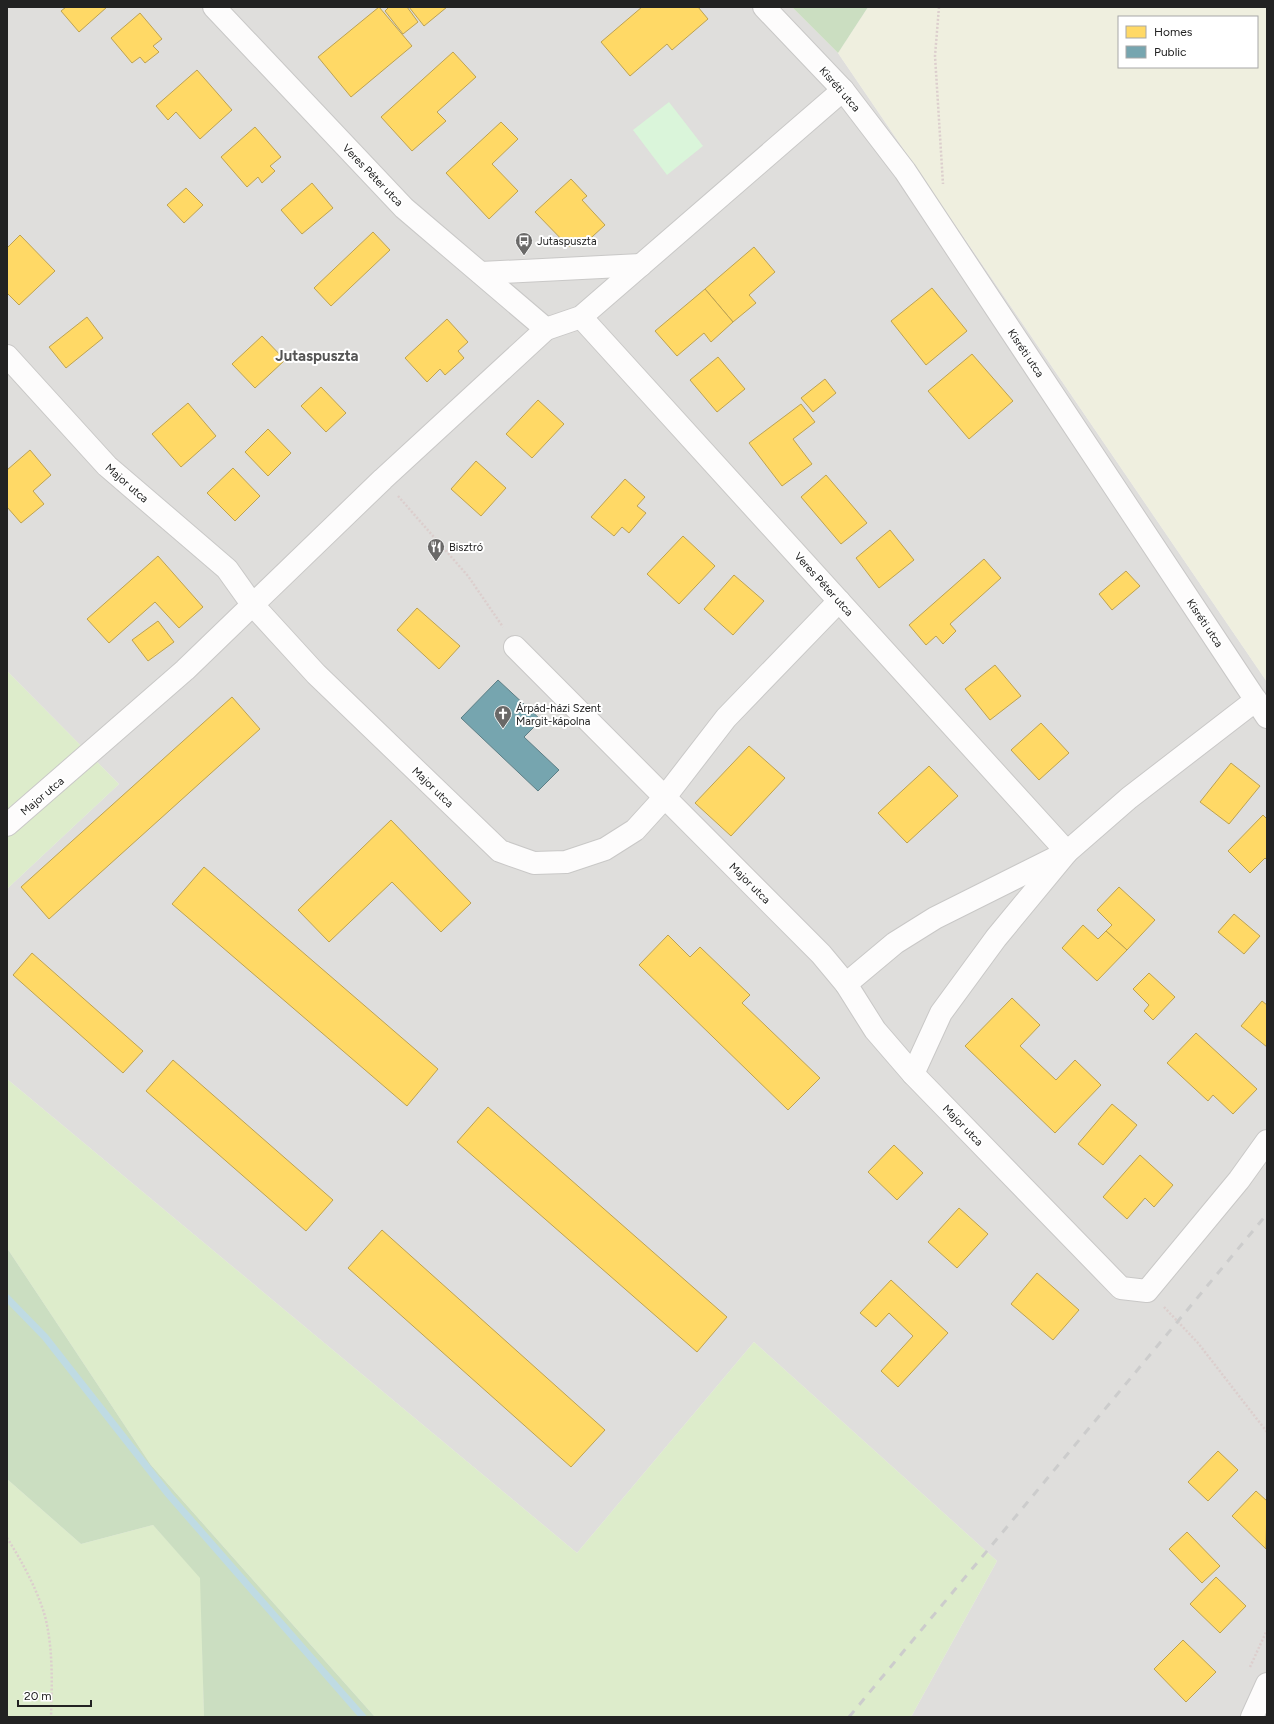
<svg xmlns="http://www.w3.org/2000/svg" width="1274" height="1724" viewBox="0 0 1274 1724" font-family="Figtree,sans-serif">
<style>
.residential{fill:#dfdedc}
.farmland{fill:#efefdf;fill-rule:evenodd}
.grass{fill:#ddeccb}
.forest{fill:#cbdec1}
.park{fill:#daf5da}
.homes{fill:#ffd966;stroke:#bda252}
.public{fill:#76a5af;stroke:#5d7e85}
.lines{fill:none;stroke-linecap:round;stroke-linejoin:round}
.stream{stroke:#bfdbe3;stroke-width:7}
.street-casing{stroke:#c9c8c7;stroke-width:24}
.path{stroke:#dccecd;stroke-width:2.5;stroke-dasharray:2 2;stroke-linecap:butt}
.street{stroke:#fdfcfc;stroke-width:22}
.rail{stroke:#ccc;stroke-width:3;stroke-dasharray:8 8;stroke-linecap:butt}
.labels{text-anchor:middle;stroke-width:4;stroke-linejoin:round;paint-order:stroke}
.street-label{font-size:11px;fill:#222;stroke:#fff}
.poi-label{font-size:11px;fill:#222;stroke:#fff;text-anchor:start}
.district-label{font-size:15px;font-weight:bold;fill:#555;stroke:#fff}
</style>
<rect width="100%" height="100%" fill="#f0eeeb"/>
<path class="residential" d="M7,7H792L838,53L1267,682V1717H911L997,1561L754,1342L577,1553L7,1079V889L119,784L7,671Z"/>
<path class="farmland" d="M868,7H1267V682L838,53ZM1119,17H1257V67H1119Z"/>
<g class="grass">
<path d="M7,671L119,784L7,889Z"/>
<path d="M7,1079L577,1553L754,1342L997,1561L911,1717H375L151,1465L7,1248Z"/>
<path d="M7,1479L81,1544L153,1525L201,1578L204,1717H7Z"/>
</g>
<g class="forest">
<path d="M792,7H868L838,53Z"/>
<path d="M7,1248L151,1465L375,1717H204L200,1578L153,1525L81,1544L7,1479Z"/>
</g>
<path class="park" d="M669,102L703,146L667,175L633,130Z"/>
<g class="homes">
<path d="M66,7H107L79,32L61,11Z"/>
<path d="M379,7L412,46L351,97L318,57Z"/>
<path d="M389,7H407L418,22L403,34L385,11Z"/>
<path d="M409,7H447L424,26Z"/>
<path d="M642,7H698L708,19L672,50L667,44L630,76L601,42Z"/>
<path d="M140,13L162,39L153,46L159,52L145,63L140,57L132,63L111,38Z"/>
<path d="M453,52L476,77L437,112L446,121L412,151L381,117Z"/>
<path d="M197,70L232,110L200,139L176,112L168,120L156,106Z"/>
<path d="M501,122L518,139L492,164L518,191L489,219L446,173Z"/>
<path d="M255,127L281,157L270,166L275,171L262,183L258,177L247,187L221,157Z"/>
<path d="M571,179L587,196L582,200L605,225L581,247L576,241L569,247L535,212Z"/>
<path d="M312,183L333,208L302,234L281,210Z"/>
<path d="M186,188L203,205L184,223L167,205Z"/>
<path d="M373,232L390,250L331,306L314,288Z"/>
<path d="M20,235L55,271L19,305L7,293V248Z"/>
<path d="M754,247L775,272L749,295L756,303L733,322L705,289Z"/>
<path d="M932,288L967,331L926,365L891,321Z"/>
<path d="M705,289L733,322L711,342L704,333L677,356L655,331Z"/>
<path d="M87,317L103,338L66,368L49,347Z"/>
<path d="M447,319L468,342L458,351L464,358L445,375L440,369L427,382L405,358Z"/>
<path d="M262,336L285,360L255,388L232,364Z"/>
<path d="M972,354L1013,401L969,439L928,391Z"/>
<path d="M718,357L745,389L717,412L690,380Z"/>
<path d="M825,379L836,393L813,412L801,398Z"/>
<path d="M321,387L346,413L326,432L301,406Z"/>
<path d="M538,400L564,424L532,458L506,434Z"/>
<path d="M188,403L216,436L181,467L152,434Z"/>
<path d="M801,404L815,422L793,439L812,464L782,486L749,443Z"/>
<path d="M268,429L291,453L268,476L245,452Z"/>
<path d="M30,450L51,475L33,491L44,504L21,523L7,507V470Z"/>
<path d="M476,461L506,488L481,516L451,489Z"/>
<path d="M233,468L260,496L235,521L207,493Z"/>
<path d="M826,475L867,523L841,544L801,497Z"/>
<path d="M625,479L645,497L637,506L646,513L629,533L622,527L614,536L591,517Z"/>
<path d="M890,530L914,560L879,588L856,558Z"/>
<path d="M683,536L715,566L679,604L647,574Z"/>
<path d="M158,556L203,607L179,628L155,602L109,643L87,619Z"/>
<path d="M984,559L1001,578L950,624L956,631L943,644L936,636L926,645L909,625Z"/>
<path d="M1126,571L1140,586L1112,610L1099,594Z"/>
<path d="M734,575L764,601L733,635L704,609Z"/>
<path d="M417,608L460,646L439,669L397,630Z"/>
<path d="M158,621L174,642L148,661L132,640Z"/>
<path d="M995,665L1021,696L990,720L965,689Z"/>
<path d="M232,697L260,729L49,919L21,887Z"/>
<path d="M1041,723L1069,753L1039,780L1011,750Z"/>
<path d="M749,746L785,778L731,836L695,803Z"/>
<path d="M1231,763L1260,786L1229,824L1200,802Z"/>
<path d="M929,766L958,796L907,843L878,813Z"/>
<path d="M1263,815L1267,819V860L1265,858L1250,873L1228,851Z"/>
<path d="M391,820L471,903L441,932L392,882L329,942L298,910Z"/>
<path d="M204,867L438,1069L407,1106L172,904Z"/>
<path d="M1119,887L1155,920L1127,950L1106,931L1112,925L1097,910Z"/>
<path d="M1234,914L1260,936L1244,954L1218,932Z"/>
<path d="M1083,925L1098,939L1106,931L1127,950L1097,981L1062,948Z"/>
<path d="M668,935L690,957L700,947L750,995L742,1003L820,1078L788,1110L639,965Z"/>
<path d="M32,953L143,1051L123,1073L13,975Z"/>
<path d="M1149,973L1175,997L1153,1020L1144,1011L1149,1005L1133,989Z"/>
<path d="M1012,998L1040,1025L1020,1046L1056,1080L1075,1060L1101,1085L1055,1133L965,1046Z"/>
<path d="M1262,1001L1267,1005V1047L1241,1026Z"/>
<path d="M1196,1033L1257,1089L1233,1114L1213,1095L1208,1101L1167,1063Z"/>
<path d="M173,1060L333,1200L306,1231L146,1091Z"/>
<path d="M1112,1104L1137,1125L1103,1165L1078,1144Z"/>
<path d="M488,1107L727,1317L697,1352L457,1142Z"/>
<path d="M894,1145L923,1173L897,1200L868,1172Z"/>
<path d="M1140,1155L1173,1185L1154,1207L1145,1198L1127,1219L1103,1197Z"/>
<path d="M959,1208L988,1234L957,1268L928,1242Z"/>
<path d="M382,1230L605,1430L571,1467L348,1268Z"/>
<path d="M1037,1273L1079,1310L1053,1340L1011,1304Z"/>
<path d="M891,1280L948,1333L898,1387L881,1371L913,1336L889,1313L876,1327L860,1313Z"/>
<path d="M1218,1451L1238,1470L1208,1501L1188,1482Z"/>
<path d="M1256,1491L1267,1501L1266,1549L1232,1516Z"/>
<path d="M1187,1532L1220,1566L1202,1583L1169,1549Z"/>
<path d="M1216,1577L1246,1606L1220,1633L1190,1604Z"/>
<path d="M1183,1640L1216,1672L1186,1702L1154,1669Z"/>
</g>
<path class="public" d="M498,680L541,720L524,737L559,770L538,791L461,718Z"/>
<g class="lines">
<path class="stream" d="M7,1298L45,1337L169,1495L363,1717"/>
<defs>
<g id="street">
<path d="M214,7L404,208L546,329"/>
<path d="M764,7L843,90L905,171L1267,717"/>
<path d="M481,273L641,265"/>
<path d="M581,317L1067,852L935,918L895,943L846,984"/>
<path d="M7,356L107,466L227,569L252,604L316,674L500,851L534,863L566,862L605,849L635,830L665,797L726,718L839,601"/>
<path d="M515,647L821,954L846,984L875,1030L913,1074L1121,1288L1147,1291L1239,1180L1267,1141"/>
<path d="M7,825L185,670L383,479L546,329L581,317L843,90"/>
<path d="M913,1074L941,1013L996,938L1067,852L1129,798L1256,700"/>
<path d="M1252,1717L1267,1684"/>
</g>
</defs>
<use href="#street" class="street-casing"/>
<g class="path">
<path d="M939,7L935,56L943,184"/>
<path d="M398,496L468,576L503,627"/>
<path d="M1164,1307L1198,1343L1267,1432"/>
<path d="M7,1538C22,1561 42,1598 47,1625C53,1655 52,1687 51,1717"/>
<path d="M1250,1667L1267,1630"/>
</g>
<use href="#street" class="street"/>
<path class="rail" d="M849,1717L1267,1214"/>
</g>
<defs>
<symbol id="bus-pin" viewBox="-11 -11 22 30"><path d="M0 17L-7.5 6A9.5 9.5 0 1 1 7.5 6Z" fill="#6a6968" stroke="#fff"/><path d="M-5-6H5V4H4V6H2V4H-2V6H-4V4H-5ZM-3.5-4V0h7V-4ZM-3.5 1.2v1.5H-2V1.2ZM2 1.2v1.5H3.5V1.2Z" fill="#fff"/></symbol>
<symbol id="restaurant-pin" viewBox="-11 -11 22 30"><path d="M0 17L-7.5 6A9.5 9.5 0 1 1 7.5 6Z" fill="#6a6968" stroke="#fff"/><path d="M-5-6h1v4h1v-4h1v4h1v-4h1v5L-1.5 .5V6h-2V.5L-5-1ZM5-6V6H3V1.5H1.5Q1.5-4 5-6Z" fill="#fff"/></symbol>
<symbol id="church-pin" viewBox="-11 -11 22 30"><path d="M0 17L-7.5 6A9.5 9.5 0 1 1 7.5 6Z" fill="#6a6968" stroke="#fff"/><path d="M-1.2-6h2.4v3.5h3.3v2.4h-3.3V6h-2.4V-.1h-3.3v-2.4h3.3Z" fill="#fff"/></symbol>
</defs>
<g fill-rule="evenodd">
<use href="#bus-pin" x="514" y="231" width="20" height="27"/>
<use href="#restaurant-pin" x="426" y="537" width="20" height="27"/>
<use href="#church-pin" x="493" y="704" width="20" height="27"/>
</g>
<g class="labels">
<g class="street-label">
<text transform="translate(840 89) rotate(49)" y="4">Kisréti utca</text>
<text transform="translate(373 175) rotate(46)" y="4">Veres Péter utca</text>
<text transform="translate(1026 353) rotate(56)" y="4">Kisréti utca</text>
<text transform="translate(127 483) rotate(41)" y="4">Major utca</text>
<text transform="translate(824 584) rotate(48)" y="4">Veres Péter utca</text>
<text transform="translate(1205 623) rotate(56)" y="4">Kisréti utca</text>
<text transform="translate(433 787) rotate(44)" y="4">Major utca</text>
<text transform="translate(42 796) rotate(-40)" y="4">Major utca</text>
<text transform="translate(750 883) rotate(45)" y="4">Major utca</text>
<text transform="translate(963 1125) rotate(46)" y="4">Major utca</text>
</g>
<g class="poi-label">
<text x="537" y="245">Jutaspuszta</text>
<text x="449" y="551">Bisztró</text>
<text x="516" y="712">Árpád-házi Szent<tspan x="516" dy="13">Margit-kápolna</tspan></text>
</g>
<g class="district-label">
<text x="317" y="361">Jutaspuszta</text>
</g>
</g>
<rect width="1274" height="1724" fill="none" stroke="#222222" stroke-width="16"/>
<rect x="1118" y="16" width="140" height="52" fill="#ffffff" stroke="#a7a7a7"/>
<rect x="1126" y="26" width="20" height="12" fill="#ffd966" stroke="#a7a7a7"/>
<text x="1154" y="36" font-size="12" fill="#222222">Homes</text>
<rect x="1126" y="46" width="20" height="12" fill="#76a5af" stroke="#a7a7a7"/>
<text x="1154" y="56" font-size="12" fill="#222222">Public</text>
<path d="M18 1700v6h73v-6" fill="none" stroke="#222222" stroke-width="2"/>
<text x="24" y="1700" font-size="12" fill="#222222" stroke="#ffffff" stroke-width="3" paint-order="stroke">20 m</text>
</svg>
